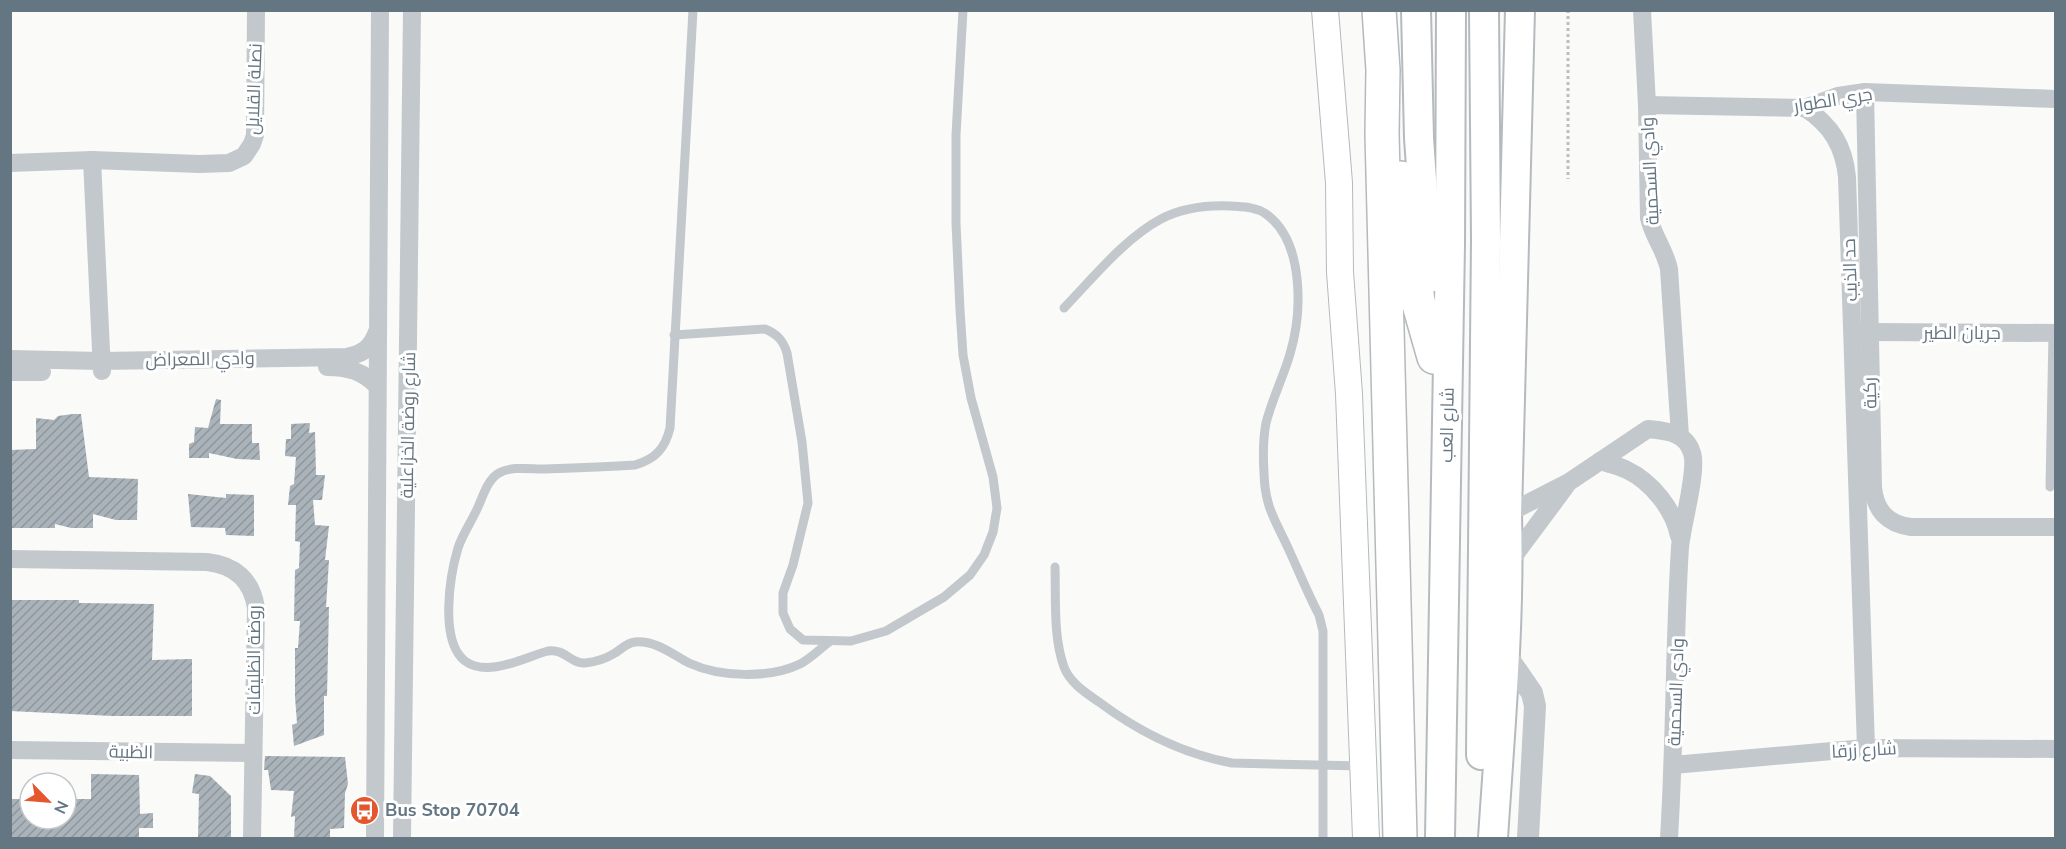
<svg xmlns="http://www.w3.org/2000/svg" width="2066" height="849" viewBox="0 0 2066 849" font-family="'Nunito Sans',Cairo,sans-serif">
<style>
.building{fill:url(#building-hatch)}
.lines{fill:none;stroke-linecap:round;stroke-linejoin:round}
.secondary-casing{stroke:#b3babf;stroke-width:28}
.primary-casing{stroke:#b5babe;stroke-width:32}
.motorway-casing{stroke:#b4b9bd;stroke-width:36}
.path{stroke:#bbbfc2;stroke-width:3;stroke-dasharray:3 3;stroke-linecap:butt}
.service{stroke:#c3c8cc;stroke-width:9}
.minor{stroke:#c3c8cc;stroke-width:18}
.tertiary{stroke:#c3c8cc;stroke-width:22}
.secondary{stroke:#fff;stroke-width:26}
.primary{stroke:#fff;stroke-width:28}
.motorway{stroke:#fff;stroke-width:33}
.labels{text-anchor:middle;stroke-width:6;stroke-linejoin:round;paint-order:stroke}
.street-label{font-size:18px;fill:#657683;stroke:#fff}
.poi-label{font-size:18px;font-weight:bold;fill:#657683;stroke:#fff;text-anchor:start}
</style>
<defs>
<pattern id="building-hatch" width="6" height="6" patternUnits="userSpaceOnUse" patternTransform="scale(1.5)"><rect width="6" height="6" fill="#aab3b9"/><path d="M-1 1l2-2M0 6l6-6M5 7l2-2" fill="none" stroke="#8e969c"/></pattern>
</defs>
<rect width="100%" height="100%" fill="#fafaf8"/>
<g class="building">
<path d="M216,399L221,400L220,424H252V443H259L260,460L237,459L209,453V458H189V444L194,442L195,427L208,428Z"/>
<path d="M73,414H81L89,477L138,479L137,520H116L93,514V528H71L55,524V528H10V450L36,449V418L54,420L58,416Z"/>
<path d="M310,423L309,433L315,432L316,475H325L322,500H313L315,525L329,526L325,560H329L326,607H329L327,696H324V735L294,746L292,725L297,723L295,697V648H298L300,621H294L295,570L299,568L300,542L295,541L296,505H288L290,486L294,484L296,457L285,456L286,439H291V424Z"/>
<path d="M188,494L226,498V494L254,495V536L226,535L225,528L191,527Z"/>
<path d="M11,600H79V603L154,604L152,660L192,659V716H113L10,711Z"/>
<path d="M265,756L345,757L348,784L345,793L344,828L330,829V838H294L295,816L291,817L294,791L271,790L268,770H264Z"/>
<path d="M91,774L139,775L140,814L153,813V828H139V838H10V799H30V819H66V799H91Z"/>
<path d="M195,774L210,776L231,796V838H198L199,794L192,793Z"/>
</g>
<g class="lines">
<defs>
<path id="secondary" d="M1325,10L1339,183L1340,272L1349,394L1366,838"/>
<g id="primary">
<path d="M1416,10L1419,138L1429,278"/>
<path d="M1481,755L1486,240L1484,10"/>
<path d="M1440,838L1450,244L1451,10"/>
<path d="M1493,838C1500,731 1510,622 1507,514L1520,10"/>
</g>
<g id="motorway">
<path d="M1379,10L1383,70L1382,134L1400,838"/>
<path d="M1401,178L1418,301L1434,357"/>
</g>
</defs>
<use href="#secondary" class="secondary-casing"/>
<use href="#primary" class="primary-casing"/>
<use href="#motorway" class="motorway-casing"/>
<path class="path" d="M1568,10V179"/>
<g class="service">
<path d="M693,10L670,428C665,449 655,459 635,465C604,467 574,468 544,469C530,469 511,466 499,473C488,479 483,496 478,507C472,521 463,533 458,548C450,575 439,641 465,661C488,678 525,657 548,651C564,648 571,664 585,663C595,662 607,658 615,653C622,649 626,643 635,642C655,640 672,654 689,663C719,677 769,679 800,664C810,659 820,649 829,642"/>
<path d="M1064,308C1092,279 1125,238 1161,219C1182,208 1208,205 1231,206C1243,207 1256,207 1266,214C1305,242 1302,314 1290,354C1283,378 1272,399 1266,423C1263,439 1263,457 1264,473C1265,508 1275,519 1289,550C1299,572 1308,594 1319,615L1323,631V838"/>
<path d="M674,335L765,329C777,334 783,340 787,353L802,442L808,503L793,565L783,593V613L790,629L803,640L851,641L886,631L944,597L970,575L984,555L993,532L997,508L993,477L971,398L963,355L960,310L956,223V135L963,10"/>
<path d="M2050,487L2053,333"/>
<path d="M1055,567C1056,599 1053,637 1064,667C1070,683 1086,693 1099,702C1139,732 1183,754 1232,763L1362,766"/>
</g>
<g class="minor">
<path d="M1642,10L1647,105L1649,218C1653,236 1665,250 1669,269L1680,436"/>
<path d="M1865,92L1873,487C1875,510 1887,524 1911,527H2056"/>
<path d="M1647,105L1805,108L1838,96L1865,92L2056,99"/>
<path d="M1805,108C1831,125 1844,146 1847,177L1866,748"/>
<path d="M92,160L102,371"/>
<path d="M10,163L92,160L199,164L229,163L244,156L252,144L255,135L256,10"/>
<path d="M1868,332L2056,333"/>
<path d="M10,359L101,361L346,357C363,354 371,348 377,332"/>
<path d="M327,367C347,367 363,371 377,386"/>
<path d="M10,372H42"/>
<path d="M1600,461C1609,464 1619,466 1627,470C1652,482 1674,510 1679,536"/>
<path d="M1507,514L1569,482L1648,429C1666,431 1686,432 1692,453C1698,470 1682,525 1680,547C1674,644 1675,742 1669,838"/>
<path d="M10,559L207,562C235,565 252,580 256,608L252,838"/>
<path d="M1508,564L1566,486"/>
<path d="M10,750L252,753"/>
<path d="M1673,765L1866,748L2056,749"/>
<path d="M375,838L380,10"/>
<path d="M402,838L412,10"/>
</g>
<path class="tertiary" d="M1505,654L1532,693L1535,706L1528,838"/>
<use href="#secondary" class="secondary"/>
<use href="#primary" class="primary"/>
<use href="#motorway" class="motorway"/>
</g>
<defs>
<symbol id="bus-disc" viewBox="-11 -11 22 22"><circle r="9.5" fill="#e4572e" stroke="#fff"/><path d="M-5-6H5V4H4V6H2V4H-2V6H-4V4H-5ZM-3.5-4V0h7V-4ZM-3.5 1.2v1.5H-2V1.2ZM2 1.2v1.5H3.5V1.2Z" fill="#fff"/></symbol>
</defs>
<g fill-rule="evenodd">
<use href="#bus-disc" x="348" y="794" width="33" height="33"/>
</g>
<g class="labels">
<g class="street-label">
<text transform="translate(254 89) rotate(-88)" y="6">نصلة القلايل</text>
<text transform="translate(1833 100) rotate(-9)" y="6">جري الطوار</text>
<text transform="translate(1650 171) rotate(-93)" y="6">وادي السحمية</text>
<text transform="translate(1850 270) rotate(-92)" y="6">حد الذيب</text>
<text x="1962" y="339">جريان الطير</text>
<text transform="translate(200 359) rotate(-1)" y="6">وادي المعراض</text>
<text transform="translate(1870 393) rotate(-92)" y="6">ركية</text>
<text transform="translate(408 425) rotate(-89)" y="6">شارع روضة الخزاعلية</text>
<text transform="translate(1447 425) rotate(-89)" y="6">شارع العب</text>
<text transform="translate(254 660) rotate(-90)" y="6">روضة الظليفات</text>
<text transform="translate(1676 692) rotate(-88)" y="6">وادي السحمية</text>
<text transform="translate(1864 750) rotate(-3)" y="6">شارع زرقا</text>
<text transform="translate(131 752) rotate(1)" y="6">الظبية</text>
</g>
<g class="poi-label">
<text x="385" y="816">Bus Stop 70704</text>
</g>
</g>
<rect width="2066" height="849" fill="none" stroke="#657683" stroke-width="24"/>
<g transform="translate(48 801) rotate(115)"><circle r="28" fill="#ffffff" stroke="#c1c8cd" stroke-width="1.5"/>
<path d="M0-4.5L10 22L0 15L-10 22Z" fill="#e4572e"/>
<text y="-9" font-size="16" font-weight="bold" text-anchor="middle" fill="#657683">N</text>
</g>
</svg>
